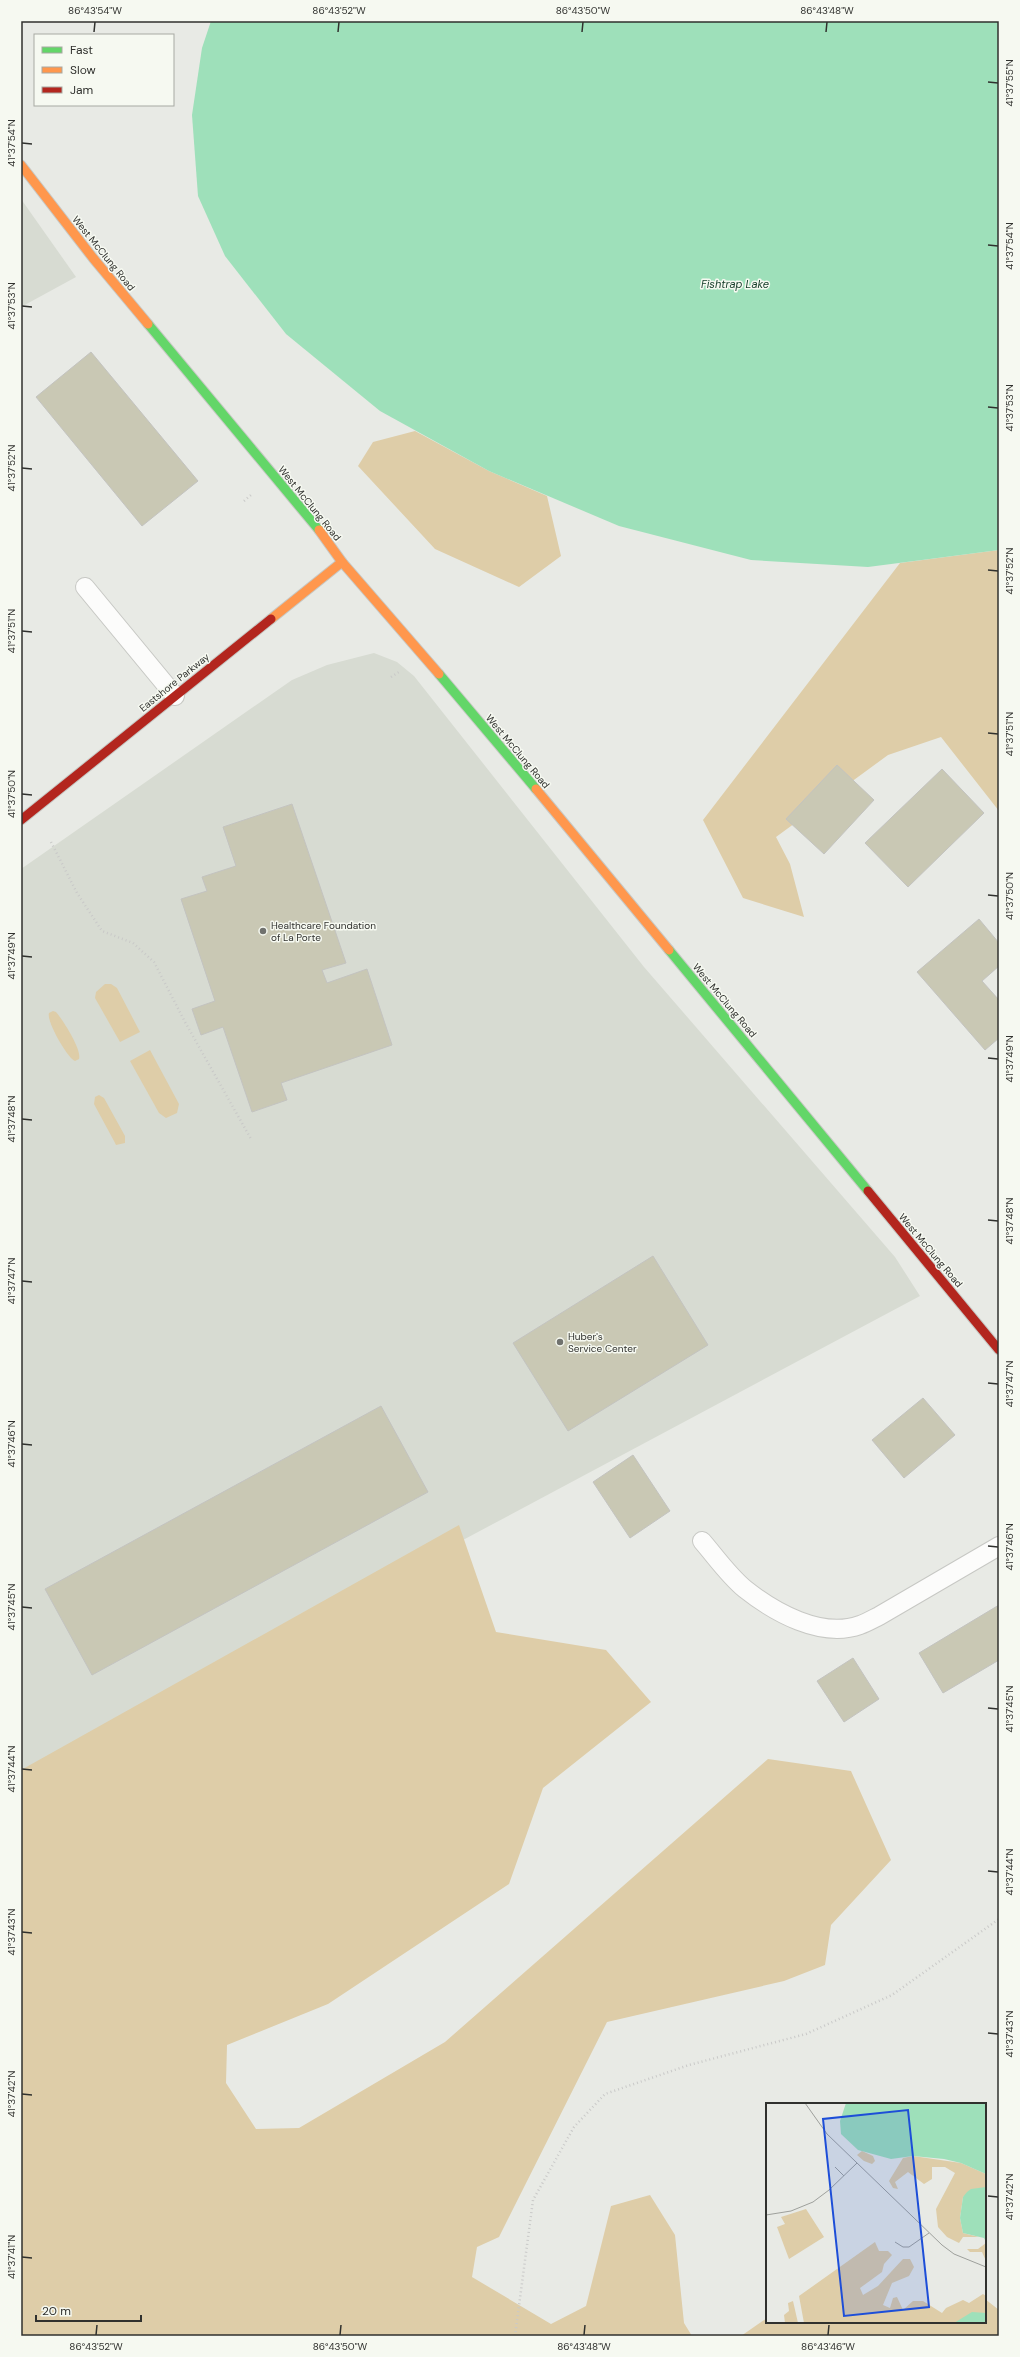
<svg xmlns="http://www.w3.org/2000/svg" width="1020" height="2357" viewBox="0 0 1020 2357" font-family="'DM Sans',sans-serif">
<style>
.built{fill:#d7dbd2}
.green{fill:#decda8}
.water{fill:#9ee0ba}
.building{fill:#c9c8b4;stroke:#c3c3c0}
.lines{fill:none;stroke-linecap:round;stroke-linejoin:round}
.lane-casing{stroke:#c7c8c4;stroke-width:20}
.fast-casing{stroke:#c7c8c4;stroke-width:11}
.slow-casing{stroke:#c7c8c4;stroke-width:11}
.jam-casing{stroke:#c7c8c4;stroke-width:11}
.path{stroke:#c9c9c8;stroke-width:2.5;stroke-dasharray:1 3;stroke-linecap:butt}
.lane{stroke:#fcfcfb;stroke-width:18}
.fast{stroke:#63d668;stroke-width:9}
.slow{stroke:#ff974d;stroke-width:9}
.jam{stroke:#b3261e;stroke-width:9}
.ticks{fill:none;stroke:#30312e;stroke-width:1.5}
.poi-dot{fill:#70726e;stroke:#f6f9f1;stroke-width:1.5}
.labels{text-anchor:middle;stroke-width:3;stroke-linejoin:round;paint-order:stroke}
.street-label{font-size:10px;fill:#30312e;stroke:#f6f9f1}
.poi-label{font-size:10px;fill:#30312e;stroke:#f6f9f1;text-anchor:start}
.water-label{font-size:11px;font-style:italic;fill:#113a26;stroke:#f6f9f1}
.inset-road{fill:none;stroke:#9ea09c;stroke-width:1}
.view{fill:#1d4ed8;fill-opacity:0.15;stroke:#1d4ed8;stroke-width:2}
.inset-edge{fill:none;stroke:#30312e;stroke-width:2}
.neatline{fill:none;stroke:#30312e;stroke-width:1.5}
.ticks-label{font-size:10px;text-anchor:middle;fill:#30312e}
</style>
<rect width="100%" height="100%" fill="#e8eae5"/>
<g class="built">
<path d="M21,199L76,277L21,307Z"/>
<path d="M374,653L397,662L414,676L644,967L895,1257L920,1296L21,1776V869L292,680L327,665Z"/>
</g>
<g class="green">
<path d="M415,431L489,471L547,496L561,556L519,587L435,549L358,466L373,442Z"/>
<path d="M999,550V811L941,737L888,755L776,837L790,864L804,917L743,898L703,820L900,563Z"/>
<path d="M105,984H111L117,988L140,1032L120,1042L95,998L96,992Z"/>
<path d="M53,1011L56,1012C63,1020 82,1050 79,1059L75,1061C68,1059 46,1021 49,1013Z"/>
<path d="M150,1050L179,1104L177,1113L166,1118L159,1113L130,1061Z"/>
<path d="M99,1095L104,1098L125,1136V1143L116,1145L114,1141L94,1104L95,1097Z"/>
<path d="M459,1525L496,1632L606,1650L651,1702L543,1788L509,1884L328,2004L227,2045L226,2083L256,2129L299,2128L445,2042L768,1759L851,1771L891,1860L831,1925L825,1965L784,1981L607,2022L499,2237L477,2247L472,2277L551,2324L586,2306L611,2206L650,2195L675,2235L684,2323L692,2336H21V1770Z"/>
<path d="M985,2299L999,2310V2336H741L767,2318V2322H985Z"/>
</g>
<path class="water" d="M211,21H999V550L868,567L751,560L619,526L489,471L380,411L286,334L225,256L198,196L192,115L202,48Z"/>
<g class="building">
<path d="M91,352L198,481L142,526L36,397Z"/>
<path d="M837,765L874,800L824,854L786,819Z"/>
<path d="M942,769L984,813L908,887L865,843Z"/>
<path d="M292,804L346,963L322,970L327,983L367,969L392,1045L281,1083L287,1100L252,1112L223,1027L201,1035L192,1009L215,1001L181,899L207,891L202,877L236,866L223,827Z"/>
<path d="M979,919L999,943V966L982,981L999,1000V1038L985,1050L917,972Z"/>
<path d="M653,1256L708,1345L568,1431L513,1343Z"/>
<path d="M923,1398L955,1435L904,1478L872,1440Z"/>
<path d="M381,1406L428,1492L92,1675L45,1589Z"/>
<path d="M633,1455L670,1511L630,1538L593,1482Z"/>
<path d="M999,1605V1660L943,1693L919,1653Z"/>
<path d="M853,1658L879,1699L844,1722L817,1681Z"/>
</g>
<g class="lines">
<defs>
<g id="lane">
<path d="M85,587L175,696"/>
<path d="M702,1541C715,1556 729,1576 745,1589C774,1612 821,1639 860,1625C866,1623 873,1619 879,1616L999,1546"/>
</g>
<g id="fast">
<path d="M148,324L319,530"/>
<path d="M439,674L536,789"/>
<path d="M669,950L868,1191"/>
</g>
<g id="slow">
<path d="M21,165L93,258L148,324"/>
<path d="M319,530L342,562L439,674"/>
<path d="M271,619L342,562"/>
<path d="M536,789L669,950"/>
</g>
<g id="jam">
<path d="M21,820L271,619"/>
<path d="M868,1191L999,1350"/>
</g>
</defs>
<use href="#lane" class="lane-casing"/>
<use href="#fast" class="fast-casing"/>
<use href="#slow" class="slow-casing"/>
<use href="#jam" class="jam-casing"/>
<g class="path">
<path d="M244,501L251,495"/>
<path d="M391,677L399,672"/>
<path d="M51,842L77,893L102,931L133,943L154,962L185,1022L251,1139"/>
<path d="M515,2336L533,2200L574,2127L605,2094L689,2065L806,2034L892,1995L999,1919"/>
</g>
<use href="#lane" class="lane"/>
<use href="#fast" class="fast"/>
<use href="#slow" class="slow"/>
<use href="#jam" class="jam"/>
</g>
<path class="ticks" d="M94,32L95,22M338,32L339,22M582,32L583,22M826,32L827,22M988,82L998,83M22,143L32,144M988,245L998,246M22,306L32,307M988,407L998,408M22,468L32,469M988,570L998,571M22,631L32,632M988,733L998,734M22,794L32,795M988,895L998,896M22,956L32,957M988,1058L998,1059M22,1119L32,1120M988,1220L998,1221M22,1281L32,1282M988,1383L998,1384M22,1444L32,1445M988,1546L998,1547M22,1607L32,1608M988,1708L998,1709M22,1769L32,1770M988,1871L998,1872M22,1932L32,1933M988,2033L998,2034M22,2094L32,2095M988,2196L998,2197M22,2257L32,2258M96,2335L97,2325M340,2335L341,2325M584,2335L585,2325M828,2335L829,2325"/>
<g class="poi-dot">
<circle cx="263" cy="931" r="4"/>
<circle cx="560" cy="1342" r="4"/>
</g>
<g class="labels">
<g class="street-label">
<text transform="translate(104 253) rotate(51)" y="4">West McClung Road</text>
<text transform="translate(310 503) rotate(51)" y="4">West McClung Road</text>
<text transform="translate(174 682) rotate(-39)" y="4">Eastshore Parkway</text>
<text transform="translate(518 751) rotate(50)" y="4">West McClung Road</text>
<text transform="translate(725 1000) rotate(50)" y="4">West McClung Road</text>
<text transform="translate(931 1250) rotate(50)" y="4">West McClung Road</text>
</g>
<g class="poi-label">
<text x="271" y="929">Healthcare Foundation<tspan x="271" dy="12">of La Porte</tspan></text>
<text x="568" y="1340">Huber's<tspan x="568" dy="12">Service Center</tspan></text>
</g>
<g class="water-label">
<text x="735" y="288">Fishtrap Lake</text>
</g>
</g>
<g transform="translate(766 2103)">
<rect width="220" height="220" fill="#e8eae5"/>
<path d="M96,48L107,53L109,58L106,61L98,58L91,52ZM147,53L195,60L220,71V84L197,94L194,115L197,130L213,134H197L193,140L181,134L172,124L170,106L189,70L179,64H166V76L158,81L142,69L129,79L132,86L127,85L123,78L137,55ZM40,106L58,134L23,156L11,124L19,121L15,114ZM109,139L113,148H122L126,152L118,161L116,169L94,185L97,192L112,183L137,156H144L148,164L143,173L126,180L117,202L124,205L127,195L131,194L137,207L147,198H157L176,210L180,205L197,197L203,200L217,191L220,193V220H38L33,193ZM220,140V158L216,149H204L201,146H212ZM27,198L32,220H19L18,212L23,208L22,200Z" fill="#decda8"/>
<path d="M80,0H220V71L195,60L178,56L147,53L125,56L92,47L75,31L74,18ZM220,84V139L218,135L197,130L194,115L197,94L201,89L205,86ZM206,209L220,210V220H188Z" fill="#9ee0ba"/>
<path class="inset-road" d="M39,0L61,31L176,142L188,151L220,164M69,64L78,73M0,112L25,108L47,99L63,87L91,60M129,139L137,144H143L163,130"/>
<path class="view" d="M142,7L163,204L78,213L57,16Z"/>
<rect width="220" height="220" class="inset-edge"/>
</g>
<rect width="1020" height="2357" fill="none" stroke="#f6f9f1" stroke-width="44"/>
<rect x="34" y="34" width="140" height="72" fill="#f6f9f1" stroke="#a7a9a3"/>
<rect x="42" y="47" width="20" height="6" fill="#63d668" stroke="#a7a9a3"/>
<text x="70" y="54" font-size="12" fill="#30312e">Fast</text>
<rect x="42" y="67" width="20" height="6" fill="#ff974d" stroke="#a7a9a3"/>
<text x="70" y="74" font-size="12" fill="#30312e">Slow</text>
<rect x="42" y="87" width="20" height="6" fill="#b3261e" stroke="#a7a9a3"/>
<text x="70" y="94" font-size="12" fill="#30312e">Jam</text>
<path d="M36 2315v6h105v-6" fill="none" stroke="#30312e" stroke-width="2"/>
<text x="42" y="2315" font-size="12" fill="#30312e" stroke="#f6f9f1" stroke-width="3" paint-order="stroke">20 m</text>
<rect x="22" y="22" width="976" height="2313" class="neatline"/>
<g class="ticks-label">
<text x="95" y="14">86°43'54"W</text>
<text x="339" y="14">86°43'52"W</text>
<text x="583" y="14">86°43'50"W</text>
<text x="827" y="14">86°43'48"W</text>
<text transform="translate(1009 83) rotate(-90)" y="4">41°37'55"N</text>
<text transform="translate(11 143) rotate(-90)" y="4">41°37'54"N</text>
<text transform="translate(1009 246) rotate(-90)" y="4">41°37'54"N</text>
<text transform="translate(11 306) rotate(-90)" y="4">41°37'53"N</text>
<text transform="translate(1009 408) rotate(-90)" y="4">41°37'53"N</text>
<text transform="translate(11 468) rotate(-90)" y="4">41°37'52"N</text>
<text transform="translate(1009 571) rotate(-90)" y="4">41°37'52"N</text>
<text transform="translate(11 631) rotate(-90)" y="4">41°37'51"N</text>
<text transform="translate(1009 734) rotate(-90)" y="4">41°37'51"N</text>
<text transform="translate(11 794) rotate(-90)" y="4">41°37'50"N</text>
<text transform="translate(1009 896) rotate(-90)" y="4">41°37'50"N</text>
<text transform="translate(11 956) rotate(-90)" y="4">41°37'49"N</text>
<text transform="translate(1009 1059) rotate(-90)" y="4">41°37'49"N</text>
<text transform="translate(11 1119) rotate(-90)" y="4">41°37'48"N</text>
<text transform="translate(1009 1221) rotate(-90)" y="4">41°37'48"N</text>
<text transform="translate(11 1281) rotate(-90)" y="4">41°37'47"N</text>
<text transform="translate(1009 1384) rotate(-90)" y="4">41°37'47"N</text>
<text transform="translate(11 1444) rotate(-90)" y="4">41°37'46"N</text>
<text transform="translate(1009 1547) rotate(-90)" y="4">41°37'46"N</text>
<text transform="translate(11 1607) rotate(-90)" y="4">41°37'45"N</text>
<text transform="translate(1009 1709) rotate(-90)" y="4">41°37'45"N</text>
<text transform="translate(11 1769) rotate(-90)" y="4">41°37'44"N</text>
<text transform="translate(1009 1872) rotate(-90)" y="4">41°37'44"N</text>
<text transform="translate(11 1932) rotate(-90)" y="4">41°37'43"N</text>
<text transform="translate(1009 2034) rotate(-90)" y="4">41°37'43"N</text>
<text transform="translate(11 2094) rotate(-90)" y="4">41°37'42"N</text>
<text transform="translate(1009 2197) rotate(-90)" y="4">41°37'42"N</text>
<text transform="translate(11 2257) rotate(-90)" y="4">41°37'41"N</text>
<text x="96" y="2350">86°43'52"W</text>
<text x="340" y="2350">86°43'50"W</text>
<text x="584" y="2350">86°43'48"W</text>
<text x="828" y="2350">86°43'46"W</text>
</g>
</svg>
